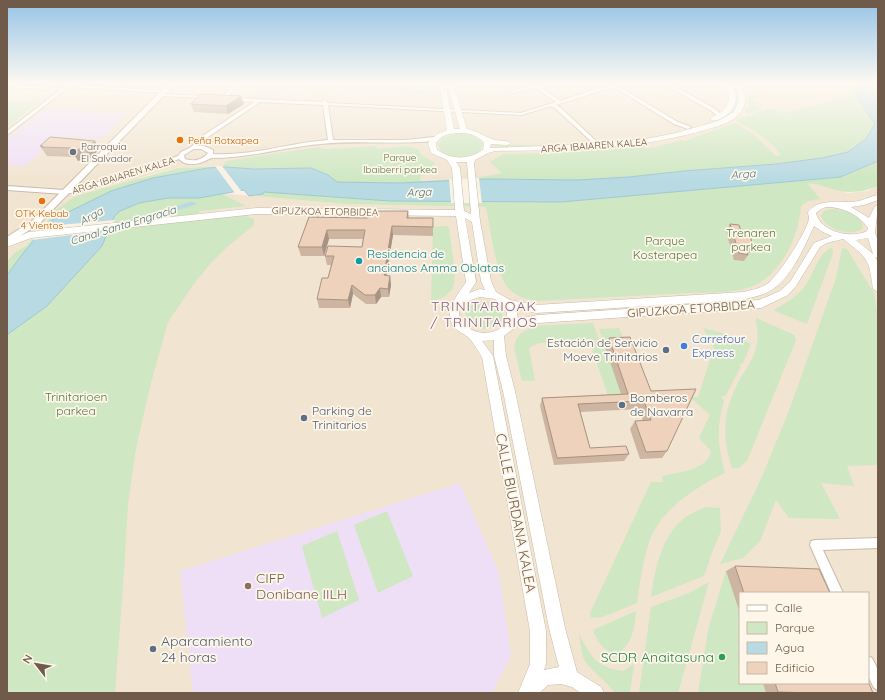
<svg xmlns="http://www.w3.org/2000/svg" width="885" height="700" viewBox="0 0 885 700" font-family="Quicksand,sans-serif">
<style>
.residential{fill:#f1e4d1;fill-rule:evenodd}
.education{fill:#efdff6}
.green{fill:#cfe7c2}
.water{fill:#b8dae2;stroke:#9fc8d3}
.pier{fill:#faf2e2}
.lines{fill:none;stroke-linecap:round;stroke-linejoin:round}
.canal{fill:#b8dae2;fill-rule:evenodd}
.minor-casing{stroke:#cabaa9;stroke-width:2}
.tertiary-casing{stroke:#cabaa9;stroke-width:1}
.secondary-casing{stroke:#cdbba8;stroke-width:2}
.minor{fill:#fff;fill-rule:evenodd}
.tertiary{fill:#fff;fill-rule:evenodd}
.secondary{fill:#fff;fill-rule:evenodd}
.wall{fill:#cdb5a1}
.shaded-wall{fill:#a79383}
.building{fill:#eed2bb;stroke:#a79383}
.food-dot{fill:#e8710a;stroke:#fef6e8;stroke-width:1.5}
.worship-dot{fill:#6b7280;stroke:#fef6e8;stroke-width:1.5}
.culture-dot{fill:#0f9aa8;stroke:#fef6e8;stroke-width:1.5}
.shop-dot{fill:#3f7fe0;stroke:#fef6e8;stroke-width:1.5}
.service-dot{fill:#5c6f8a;stroke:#fef6e8;stroke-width:1.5}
.education-dot{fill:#8d6e63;stroke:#fef6e8;stroke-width:1.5}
.leisure-dot{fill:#2e9e5b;stroke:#fef6e8;stroke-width:1.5}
.labels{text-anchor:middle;stroke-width:3.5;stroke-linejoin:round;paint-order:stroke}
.far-food-label{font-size:10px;fill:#c56008;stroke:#fef6e8;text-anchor:start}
.far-street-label{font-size:10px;fill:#705a4a;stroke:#fef6e8}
.far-worship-label{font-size:10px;fill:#5b616d;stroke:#fef6e8;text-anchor:start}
.far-park-label{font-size:10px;fill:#537b46;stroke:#fef6e8}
.far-water-label{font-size:11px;font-style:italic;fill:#467582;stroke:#fef6e8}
.park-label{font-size:12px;fill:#537b46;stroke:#fef6e8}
.culture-label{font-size:12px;fill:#0d838f;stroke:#fef6e8;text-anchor:start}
.street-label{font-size:12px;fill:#705a4a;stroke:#fef6e8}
.shop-label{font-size:12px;fill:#366cbe;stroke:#fef6e8;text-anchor:start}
.service-label{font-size:12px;fill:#4e5e75;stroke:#fef6e8;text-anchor:start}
.quarter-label{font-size:14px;letter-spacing:1px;fill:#81628c;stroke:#fef6e8}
.near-street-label{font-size:14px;fill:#705a4a;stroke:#fef6e8}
.near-education-label{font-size:14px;fill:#785e54;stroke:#fef6e8;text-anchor:start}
.near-service-label{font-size:14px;fill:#4e5e75;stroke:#fef6e8;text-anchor:start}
.near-leisure-label{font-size:14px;fill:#27864d;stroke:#fef6e8;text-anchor:end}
</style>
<rect width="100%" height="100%" fill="#faf2e2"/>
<g class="residential">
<path d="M7,83H848L850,92L847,97L854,125L821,152L761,158L502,173L481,177L421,181L420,178L223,166L178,168L149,175L57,209L27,245L14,253L7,261Z"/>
<path d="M816,183L848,193L867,191L878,186V693H7V391L30,339L220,193L346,204L487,207ZM740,593H868V683H740Z"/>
</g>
<g class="education">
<path d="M47,108L77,109L76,110L89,111L87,112L128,113L100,139L60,136L25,166L7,165V139Z"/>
<path d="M460,483L499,573L511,656L492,693H193L180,571Z"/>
</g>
<g class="green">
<path d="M265,83H437L440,95L327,89L328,98L314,97L312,89L290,87L277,95L256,94Z"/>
<path d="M731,83H734C737,91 741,97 738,106C733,118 716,122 705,126C637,148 565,147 495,147L494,145C563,145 633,146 699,126C712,122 735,117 737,100C738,94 734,88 731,83Z"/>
<path d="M848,83H855L857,97L875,124L866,139L848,152L822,158L776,164L684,171L629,177L577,180L486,179L399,183L337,182L328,175L311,168L283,169L208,168L153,178L111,191L50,221L24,252L7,275V261L14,253L27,245L57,209L76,196L178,168L223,166L226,161L318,147L326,149L377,146V149L407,146L418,149L422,155L435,163L420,177L421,181L481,177L502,173L490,162L503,154L552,153L644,147L646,149L683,140L685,141L735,123L753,134L776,156H781C772,140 751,129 735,120L771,108L783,113L847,97L850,92Z"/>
<path d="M761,89L767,93L753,98L751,100L761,106V109L747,114L745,111L749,106L748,95L759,92Z"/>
<path d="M7,101L39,102L7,127Z"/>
<path d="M461,133C470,134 478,136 483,144L481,150C471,159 441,162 438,144L444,137Z"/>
<path d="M878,161V186C861,193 846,194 829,188C821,186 816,183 808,184L820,199L808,201L801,206C799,234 785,267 759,283C740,294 712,292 691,293C640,296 588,298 537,301C526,299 517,297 509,289C496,277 490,226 486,207L345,204L255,196L262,194L264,192L390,201L561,202L843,177Z"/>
<path d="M220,193L246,206L199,211L196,221L245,216L254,219V225L227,247L211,263L193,285L168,322L151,383L136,448L128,504L124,572L115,693H7L8,334L120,211L139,203L168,198H199Z"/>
<path d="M830,209C841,209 864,214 863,228C852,238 823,229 821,215L824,211Z"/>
<path d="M447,226L449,228L455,274L453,289L445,296L431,303L433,227Z"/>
<path d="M832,247L833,253L807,324L775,311V309C787,303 799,295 807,283C815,271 818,254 832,247Z"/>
<path d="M842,248L847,249L874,293L877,312L878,465L847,466L854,486L821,483L840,519L789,518L776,500L760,541L743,558L720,564L762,477L790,408L836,278Z"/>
<path d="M483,301C493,302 504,307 502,319C484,348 442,305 483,301Z"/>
<path d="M756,318L790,333L794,335L796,340L747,461L739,468H732C721,433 723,411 740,379C747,368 755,356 757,343C759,335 756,326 756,318Z"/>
<path d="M593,323L599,340L539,343L532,346L529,349L535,381H522L514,347L516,340L521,333L535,326Z"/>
<path d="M619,328L626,346L624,402H610L590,343H600L605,346L599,329Z"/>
<path d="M703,328L737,337L751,344L743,363L739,364L741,367L725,396L721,397L724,401C716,428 718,446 725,473C697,486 662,509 650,539C643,560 640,582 637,603L602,617L591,618L590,613L651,482H663L662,476C677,473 710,469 711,451L699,438L710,415L690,397H698L714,348Z"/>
<path d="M705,507L720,508L721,531L713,550L704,576L651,597C655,569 662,534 686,517C692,513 699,510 705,507Z"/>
<path d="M387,511L413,576L378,593L354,525Z"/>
<path d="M337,531L359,600L322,618L302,546Z"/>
<path d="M726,571L808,574L740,593V683H854L858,693H698L708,630Z"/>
<path d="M709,582L678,693H639L651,607L689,593Z"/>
<path d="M636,611C634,629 633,645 616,654C603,650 598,643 593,630Z"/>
<path d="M579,634C590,656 597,668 623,671L634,664L630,693H615C607,681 587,668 583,657C581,650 580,642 579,634Z"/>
</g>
<path class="water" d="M855,83H873L878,91V161L841,177L561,202L390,201L264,192L263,194L249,196L244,190L199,198H168L139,203L120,211L114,217L102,246L47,306L8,334L7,337V275L24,252L50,221L111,191L153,178L208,168L226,167L253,169L311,168L328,175L337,182L399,183L486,179L577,180L629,177L684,171L776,164L822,158L848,152L866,139L875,124L857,97Z"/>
<g class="pier">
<path d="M215,166H222L242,192L235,193Z"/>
<path d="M479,178L482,203H451L449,179Z"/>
<path d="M115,220L111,230L32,240L47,222L53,225H59Z"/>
</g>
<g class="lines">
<path class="canal" d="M190,202H193L197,204L98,236L95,237L91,234L92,232Z"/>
<defs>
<g id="minor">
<path d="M69,83H73V85L169,91L171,92L169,93L69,87L7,135V131L60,90L7,87V85L63,88Z"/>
<path d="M199,83H204L200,86L198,85Z"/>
<path d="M234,83H239L229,96H225V94Z"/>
<path d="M531,83H536L560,101L594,90L585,83H590L598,89L614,84L624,83L618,86L678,122L691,127L688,129L674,124L614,87L556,105L560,107L595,140V142L593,143L556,109L551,106L521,115L328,105L333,140H406L434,137L437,139L434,141C396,145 359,140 321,144C284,147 251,158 213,158C209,158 208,160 205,161C197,165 185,166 179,159L84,191L64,194L7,190V186L64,190L83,187L178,156L181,152L191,147L201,137L254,102L230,100V98H232L323,102V100H325L328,103L521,113L556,102L536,88L508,94L506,93L533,85ZM260,102L323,105L328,140C289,143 252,156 213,154V150L204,146H198L205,139ZM194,149H201L208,153C202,160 194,162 185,159L184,155Z"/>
<path d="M662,83H668L714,108L723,116L719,117L710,110Z"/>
<path d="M162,94L207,96L209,97L207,98L160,96V95Z"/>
<path d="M878,538V548L823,550L843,593H831L810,545L811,541L815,540Z"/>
<path d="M868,656L872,658L878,670V690L874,688L868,676Z"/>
</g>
<g id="tertiary">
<path d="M439,83H445L454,129H460L447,83H453L467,129C478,131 485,137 495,140C500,141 506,140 511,143L507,145L491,144L490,148L600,144L651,138L676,133L718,121L734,112L739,100L738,93L733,83H739C742,89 747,96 745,103C740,123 714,127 698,132C631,150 563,150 495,151L488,153L475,160L474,164L480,221L491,281L496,292L510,300L536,305L743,292C751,290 760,289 767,284C778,276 808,231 809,218C809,216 808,214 808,212C820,197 842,204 859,201C866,199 872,196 878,195V200L864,205L851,207L869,218L875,206L878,205L875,233L878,241V258L875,257L878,262V292L873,289C869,257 867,258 843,239L827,243L820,247L796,286L788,295L761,308L538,323L515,327L504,336L506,356L515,391L565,628L577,672L601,687L604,693H581L572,687L561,684L548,685L539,693H518L530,664V631L482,357C478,351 474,343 469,338C465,334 458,332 454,327C442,311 458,295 466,282L456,216L257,214L31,238L7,247V241L29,232L257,208L455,210L452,168L447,160L431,153L428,143L437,134L447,130ZM457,133C468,133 477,134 484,143L483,150C468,160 452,160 437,150L436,143C441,135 448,134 457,133ZM456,162H467L471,214L464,211L460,168ZM826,207C843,207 858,214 868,228L867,231C851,239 820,232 816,213L821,209ZM465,218L472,222L481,281L485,290L480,289L469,293L476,282ZM814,226L823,232L832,236L814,243L790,282L780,291L759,300L538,315L518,319L516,308L536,313L743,300C753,297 765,295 773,289C793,275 804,247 814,226ZM868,238L873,254L856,240ZM480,297L495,299L505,308C514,326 493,336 478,332C468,330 454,318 461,307C466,300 474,299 480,297ZM494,340V356L503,391L549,628L559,667L544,670L546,664V631L493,356L482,341Z"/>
<path d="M724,83H730C733,88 736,93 736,99C735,110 722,122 711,120V118C728,110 734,101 724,83Z"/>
</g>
<path id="secondary" d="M169,83H176L39,224L7,244V237L33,220Z"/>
</defs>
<use href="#minor" class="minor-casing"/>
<use href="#tertiary" class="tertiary-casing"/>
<use href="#secondary" class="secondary-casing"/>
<use href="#minor" class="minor"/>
<use href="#tertiary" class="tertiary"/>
<use href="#secondary" class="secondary"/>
</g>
<g class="wall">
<path d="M191,104H244L228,114L194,112Z"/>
<path d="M40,146L100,149L90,158H85L78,161L76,157L47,156Z"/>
<path d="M408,211L409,218H433V236L393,235L386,276H390L391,285L389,297H381L376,304H366L353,294L350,308H319L317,299L328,278L331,265H327L325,256L362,247L363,239H329L324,256H301L298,247L309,217L368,218Z"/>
<path d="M730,224L741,231L753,246L749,253H748V255L744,261L734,260L726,231Z"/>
<path d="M630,337L667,451L662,458L640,459L630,429L635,421H643L639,409L580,412L590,448L629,454L624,461L554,465L540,406L542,398L621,394L605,347L609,338Z"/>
<path d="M735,566L830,593H740V613L726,571Z"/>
<path d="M763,683H868L873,693H766Z"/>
</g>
<g class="shaded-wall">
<path d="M241,96L244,104L228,114L226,106Z"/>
<path d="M95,141L100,149L90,158L85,149Z"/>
<path d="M79,149L85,158L78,161L73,152Z"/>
<path d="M392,226L393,235L385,284L384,275Z"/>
<path d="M327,230L329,239L324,256L322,247Z"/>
<path d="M390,276L391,285L389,297L388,289Z"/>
<path d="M352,285L353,294L350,308L348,300Z"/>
<path d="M380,288L381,297L376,304L375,295Z"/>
</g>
<g class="building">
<path d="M201,94L241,96L226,106L191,104Z"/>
<path d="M50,137L95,141L85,149H79L73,152L71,148L41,147L43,146H40Z"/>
<path d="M370,211H408L407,218H433V227L392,226L384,275L390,276L388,289L380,288L375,295H365L352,285L348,300L317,299L322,278H328L334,256H325L328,246L362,247L365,230H327L322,247H298L309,217L368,218Z"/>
<path d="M730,224L739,225L741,231L749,232L753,246L745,245L748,255L739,253Z"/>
<path d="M630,337L651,391L696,389L667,451L646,452L635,421L651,420L644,401L578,404L590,448L626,446L629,454L557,458L542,398L628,394L609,338Z"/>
<path d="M735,566L819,569L830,593H744Z"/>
<path d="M868,681L873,693H814L778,692L775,683H868Z"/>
</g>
<linearGradient id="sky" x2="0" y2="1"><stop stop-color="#95c3e6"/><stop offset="0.46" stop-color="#fdf9f2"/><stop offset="1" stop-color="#fdf9f2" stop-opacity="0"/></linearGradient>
<rect width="885" height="181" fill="url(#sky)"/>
<g class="food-dot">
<circle cx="180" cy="140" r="4"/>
<circle cx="42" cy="201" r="4"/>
</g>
<circle class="worship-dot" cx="73" cy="152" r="4"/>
<circle class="culture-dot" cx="359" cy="261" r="4"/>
<circle class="shop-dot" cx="684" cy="346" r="4"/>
<g class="service-dot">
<circle cx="666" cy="350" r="4"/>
<circle cx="622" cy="405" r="4"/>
<circle cx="304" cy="418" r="4"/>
<circle cx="153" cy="649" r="4"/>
</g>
<circle class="education-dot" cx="248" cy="586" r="4"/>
<circle class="leisure-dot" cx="722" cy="657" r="4"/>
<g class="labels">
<g class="far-food-label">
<text x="188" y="144">Peña Rotxapea</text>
<text x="42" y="217" text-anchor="middle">OTK Kebab<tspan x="42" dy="12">4 Vientos</tspan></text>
</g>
<g class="far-street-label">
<text transform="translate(594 145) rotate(-4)" y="4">ARGA IBAIAREN KALEA</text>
<text transform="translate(123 175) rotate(-17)" y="4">ARGA IBAIAREN KALEA</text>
<text transform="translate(325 211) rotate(1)" y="4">GIPUZKOA ETORBIDEA</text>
</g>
<g class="far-worship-label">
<text x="81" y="150">Parroquia<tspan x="81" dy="12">El Salvador</tspan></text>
</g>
<g class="far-park-label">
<text x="400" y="161">Parque<tspan x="400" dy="12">Ibaiberri parkea</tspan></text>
</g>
<g class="far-water-label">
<text transform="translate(743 174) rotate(-4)" y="4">Arga</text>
<text transform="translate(419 192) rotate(-2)" y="4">Arga</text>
<text transform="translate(91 216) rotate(-30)" y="4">Arga</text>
<text transform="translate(123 225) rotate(-17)" y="4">Canal Santa Engracia</text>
</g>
<g class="park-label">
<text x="751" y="237">Trenaren<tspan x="751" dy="14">parkea</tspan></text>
<text x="665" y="245">Parque<tspan x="665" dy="14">Kosterapea</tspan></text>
<text x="76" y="401">Trinitarioen<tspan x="76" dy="14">parkea</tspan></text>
</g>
<g class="culture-label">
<text x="367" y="258">Residencia de<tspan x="367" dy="14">ancianos Amma Oblatas</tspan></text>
</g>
<g class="street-label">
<text transform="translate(691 309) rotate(-4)" y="4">GIPUZKOA ETORBIDEA</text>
</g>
<g class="shop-label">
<text x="692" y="343">Carrefour<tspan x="692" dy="14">Express</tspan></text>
</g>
<g class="service-label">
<text x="658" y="347" text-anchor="end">Estación de Servicio<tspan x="658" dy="14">Moeve Trinitarios</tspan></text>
<text x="630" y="402">Bomberos<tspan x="630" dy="14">de Navarra</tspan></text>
<text x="312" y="415">Parking de<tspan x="312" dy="14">Trinitarios</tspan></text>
</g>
<g class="quarter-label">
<text x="484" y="311">TRINITARIOAK<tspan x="484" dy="16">/ TRINITARIOS</tspan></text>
</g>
<g class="near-street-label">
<text transform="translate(516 513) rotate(79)" y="5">CALLE BIURDANA KALEA</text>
</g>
<g class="near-education-label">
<text x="256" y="583">CIFP<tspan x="256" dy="16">Donibane IILH</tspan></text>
</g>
<g class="near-service-label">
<text x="161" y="646">Aparcamiento<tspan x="161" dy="16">24 horas</tspan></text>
</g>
<g class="near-leisure-label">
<text x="714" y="662">SCDR Anaitasuna</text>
</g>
</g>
<rect width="885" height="700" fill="none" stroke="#705a4a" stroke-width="16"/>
<rect x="739" y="592" width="130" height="92" fill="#fef6e8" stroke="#c5b8a9"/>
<rect x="747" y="605" width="20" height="6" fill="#ffffff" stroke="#c5b8a9"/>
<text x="775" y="612" font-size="12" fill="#705a4a">Calle</text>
<rect x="747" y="622" width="20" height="12" fill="#cfe7c2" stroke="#c5b8a9"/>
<text x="775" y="632" font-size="12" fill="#705a4a">Parque</text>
<rect x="747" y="642" width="20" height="12" fill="#b8dae2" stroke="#c5b8a9"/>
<text x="775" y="652" font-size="12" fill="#705a4a">Agua</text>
<rect x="747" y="662" width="20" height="12" fill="#eed2bb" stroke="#c5b8a9"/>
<text x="775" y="672" font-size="12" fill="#705a4a">Edificio</text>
<g transform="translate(36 664) rotate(301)" stroke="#fef6e8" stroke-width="3" paint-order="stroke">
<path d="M0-3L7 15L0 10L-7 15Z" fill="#705a4a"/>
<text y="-6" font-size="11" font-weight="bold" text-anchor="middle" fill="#705a4a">N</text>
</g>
</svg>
